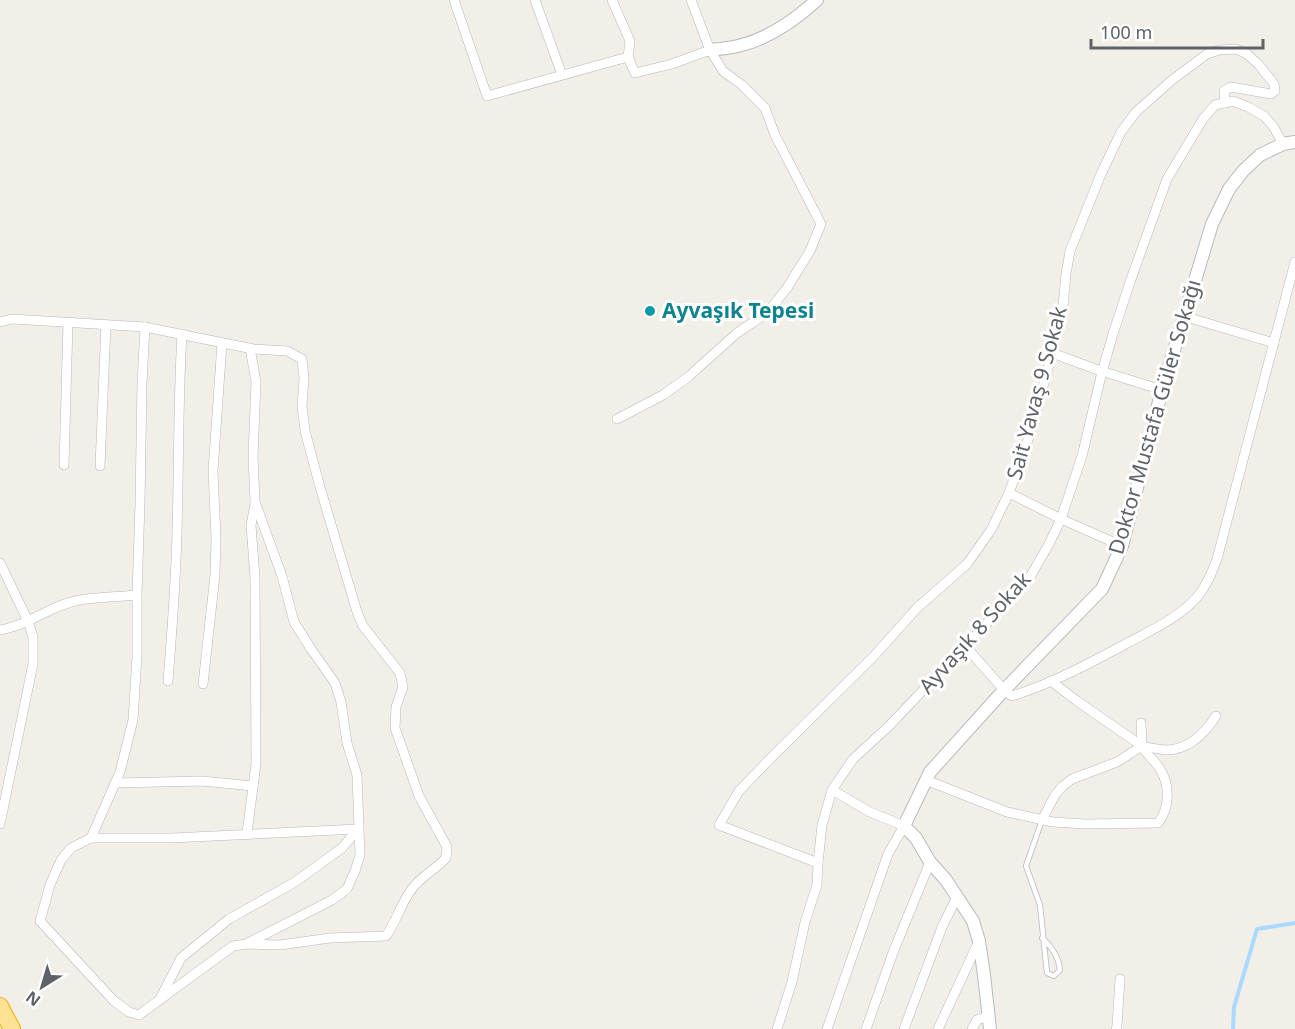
<svg xmlns="http://www.w3.org/2000/svg" width="1295" height="1029" viewBox="0 0 1295 1029" font-family="'Noto Sans',sans-serif">
<style>
.lines{fill:none;stroke-linecap:round;stroke-linejoin:round}
.stream{stroke:#aadaff;stroke-width:4}
.lane-casing{stroke:#b5b8bc;stroke-width:6}
.street-casing{stroke:#b5b8bc;stroke-width:10}
.secondary-casing{stroke:#b6babf;stroke-width:14}
.highway-casing{stroke:#f9ab00;stroke-width:18}
.lane{stroke:#fff;stroke-width:4.5}
.street{stroke:#fff;stroke-width:9}
.secondary{stroke:#fff;stroke-width:12}
.highway{stroke:#fde293;stroke-width:16}
.culture-dot{fill:#0f9aa8;stroke:#fff;stroke-width:2}
.labels{text-anchor:middle;stroke-width:6;stroke-linejoin:round;paint-order:stroke}
.culture-label{font-size:21px;font-weight:bold;fill:#0d838f;stroke:#fff;text-anchor:start}
.street-label{font-size:21px;fill:#5f6368;stroke:#fff}
</style>
<rect width="100%" height="100%" fill="#f1efe8"/>
<g class="lines">
<path class="stream" d="M1233,1029L1234,1007L1257,929L1295,923"/>
<defs>
<path id="lane" d="M1042,820L1026,866L1040,905L1047,973L1054,976L1060,970C1059,957 1052,947 1042,938"/>
<g id="street">
<path d="M454,0L487,96L628,57L635,73L672,64L710,50"/>
<path d="M535,0L562,75"/>
<path d="M612,0L630,41L628,57"/>
<path d="M1183,316L1274,343"/>
<path d="M0,322L12,319L145,327L253,349L287,351L302,359L304,378L302,406L305,431L320,487L357,612L363,626L400,673L403,687L396,707L395,728L419,796L447,847L446,858C435,870 421,876 411,890C401,904 396,922 386,936L330,938L280,945L247,944L233,946L139,1015L129,1012L114,1001L40,921L50,885L61,860L71,848L91,838H172L358,829"/>
<path d="M1052,353L1098,370L1162,390"/>
<path d="M617,419L663,395L688,377L737,333L767,313L787,288L810,251L821,224L775,135L765,108L742,85L723,71L710,50L691,0"/>
<path d="M64,465L68,323"/>
<path d="M100,466L106,325"/>
<path d="M1009,493L1061,519L1122,546"/>
<path d="M0,563L28,621L33,637V664L0,824"/>
<path d="M0,630C27,626 48,607 75,601C94,597 117,597 137,595"/>
<path d="M966,647L1004,690L1012,696C1054,683 1094,661 1133,640C1156,628 1181,616 1198,596C1207,585 1212,572 1217,559L1295,262"/>
<path d="M168,681C172,631 176,581 177,531C179,465 178,400 182,334"/>
<path d="M203,684L215,575L216,539L213,471L222,343"/>
<path d="M1141,723L1142,746"/>
<path d="M926,780L1007,812L1053,822L1085,824L1158,823C1170,808 1170,785 1160,769C1155,760 1146,755 1142,746L1077,701L1051,681"/>
<path d="M115,783L202,781L253,786"/>
<path d="M1042,820L1055,795L1063,786L1072,779L1117,762L1142,746C1150,748 1158,749 1166,750C1189,750 1205,733 1216,716"/>
<path d="M247,833L256,764L255,578L251,525L255,504"/>
<path d="M91,838L120,772L133,720L137,656V595L140,503L142,383L145,327"/>
<path d="M818,863L719,825L739,791L768,761L874,656L917,608L967,564L991,530L1009,493L1030,434L1062,317L1066,274L1070,251L1101,174L1121,132L1136,112L1172,80L1207,54L1220,50L1236,49L1247,54L1259,65L1274,84L1275,91L1271,94L1231,87L1224,91L1225,103"/>
<path d="M248,943L332,900L347,889L355,871L360,855L357,775L347,743L341,702L335,683L311,649L294,622L282,576L255,502L253,456L256,382L250,348"/>
<path d="M161,997L181,958L229,919L295,882L342,848L358,829"/>
<path d="M777,1029L792,982L805,922L817,885L818,863L822,825L832,790L853,759L888,727L1011,598L1030,577L1049,544L1061,519L1082,456L1102,372L1113,334L1130,282L1167,179L1203,119L1215,105L1233,101L1248,107L1264,116L1273,126L1283,144"/>
<path d="M827,1029L888,854L904,826L870,812L832,790"/>
<path d="M866,1029L894,950L930,862"/>
<path d="M904,1029L942,927L957,897"/>
<path d="M938,1029L979,941"/>
<path d="M972,1029L977,1020L988,1016"/>
<path d="M1116,1029L1117,1026L1120,979"/>
</g>
<g id="secondary">
<path d="M710,50C719,49 729,48 738,46C768,39 795,20 817,0"/>
<path d="M990,1029L984,975L979,941L973,921L946,880L930,862L916,838L904,826L930,772L1004,690L1102,589L1122,546L1162,390L1212,224L1229,189L1243,171L1260,155L1283,144L1295,142"/>
</g>
<path id="highway" d="M0,1006L12,1029"/>
</defs>
<use href="#lane" class="lane-casing"/>
<use href="#street" class="street-casing"/>
<use href="#secondary" class="secondary-casing"/>
<use href="#highway" class="highway-casing"/>
<use href="#lane" class="lane"/>
<use href="#street" class="street"/>
<use href="#secondary" class="secondary"/>
<use href="#highway" class="highway"/>
</g>
<circle class="culture-dot" cx="650" cy="311" r="6"/>
<g class="labels">
<g class="culture-label">
<text x="662" y="318">Ayvaşık Tepesi</text>
</g>
<g class="street-label">
<text transform="translate(1037 393) rotate(-75)" y="7">Sait Yavaş 9 Sokak</text>
<text transform="translate(1155 417) rotate(-74)" y="7">Doktor Mustafa Güler Sokağı</text>
<text transform="translate(975 633) rotate(-48)" y="7">Ayvaşık 8 Sokak</text>
</g>
</g>
<g transform="translate(42 987) rotate(217)" stroke="#ffffff" stroke-width="4.5" paint-order="stroke">
<path d="M0-4.5L10 22L0 15L-10 22Z" fill="#5f6368"/>
<text y="-9" font-size="16" font-weight="bold" text-anchor="middle" fill="#5f6368">N</text>
</g>
<path d="M1091 39v9h172v-9" fill="none" stroke="#5f6368" stroke-width="3"/>
<text x="1100" y="39" font-size="18" fill="#5f6368" stroke="#ffffff" stroke-width="4.5" paint-order="stroke">100 m</text>
</svg>
